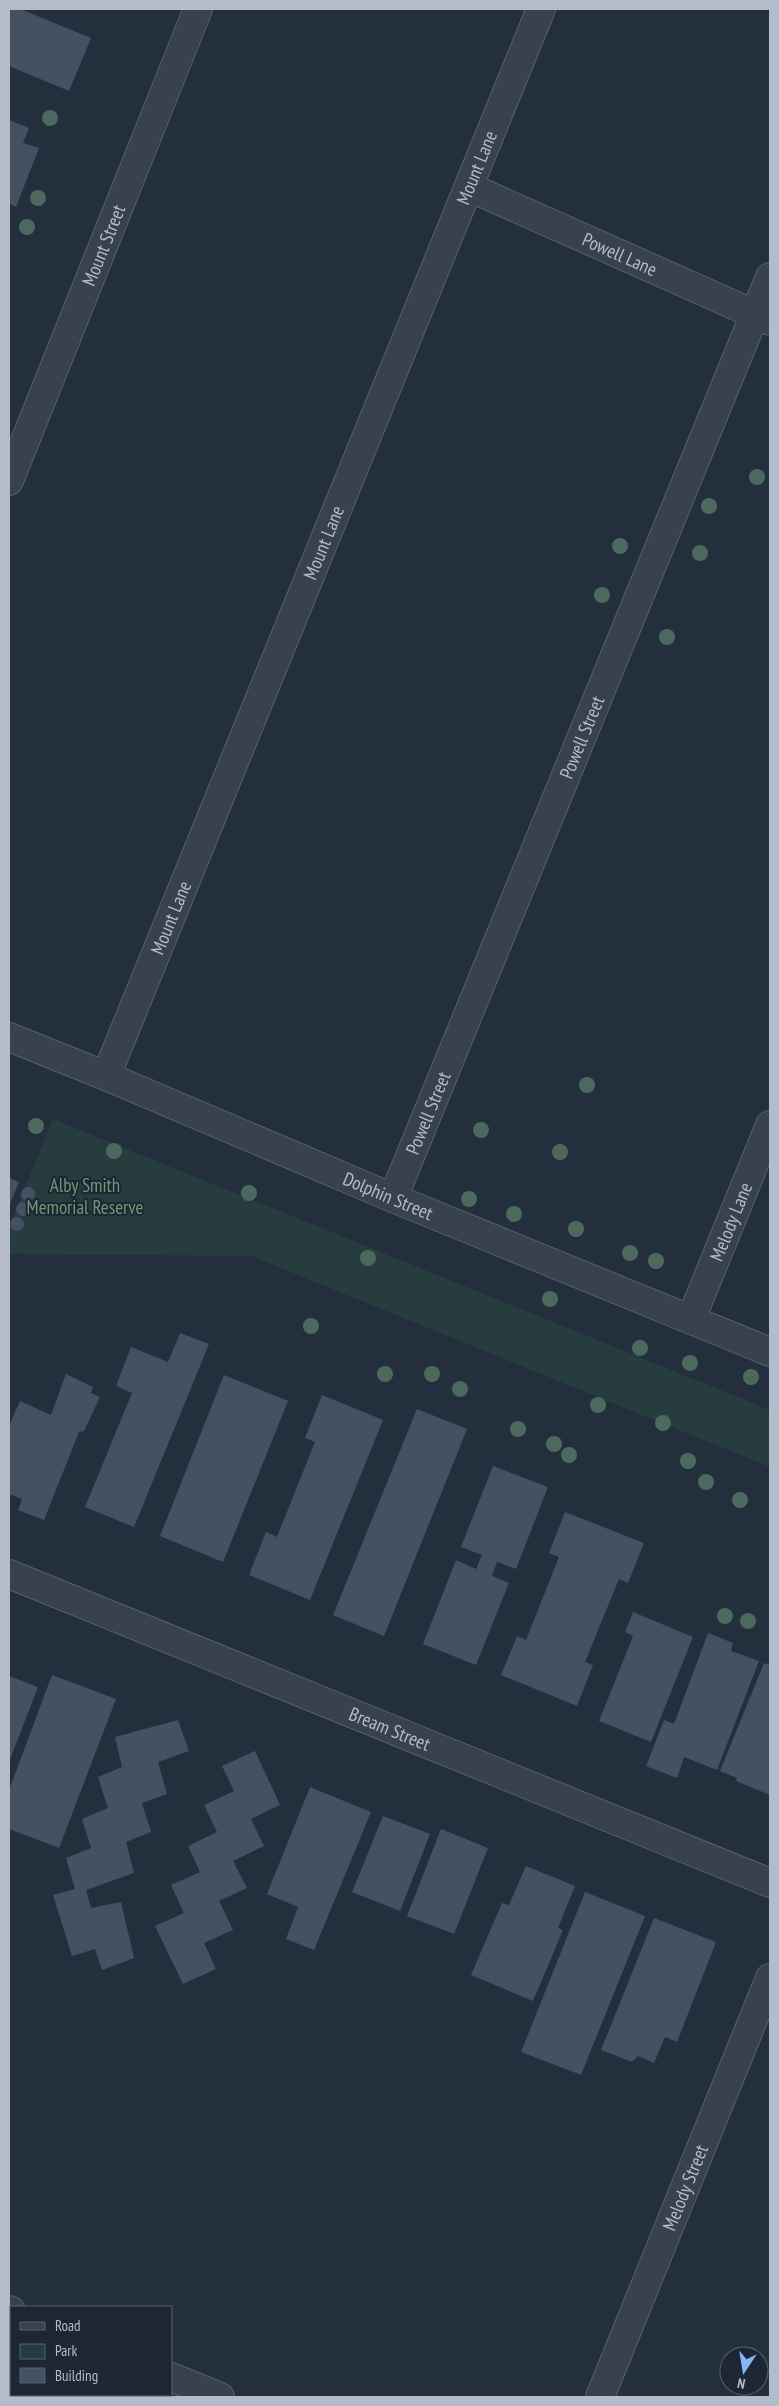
<svg xmlns="http://www.w3.org/2000/svg" width="779" height="2406" viewBox="0 0 779 2406" font-family="'PT Sans Narrow',sans-serif">
<style>
.green{fill:#263c3f}
.building{fill:#455162}
.lines{fill:none;stroke-linecap:round;stroke-linejoin:round}
.minor-casing{stroke:#565f6c;stroke-width:30}
.minor{stroke:#38414e;stroke-width:28}
.tree{fill:#4b6a5d}
.labels{text-anchor:middle;stroke-width:4;stroke-linejoin:round;paint-order:stroke}
.street-label{font-size:19px;fill:#b4bcc9;stroke:#1d2633}
.park-label{font-size:19px;fill:#6b9a76;stroke:#1d2633}
</style>
<rect width="100%" height="100%" fill="#242f3e"/>
<path class="green" d="M53,1119L770,1410V1467L251,1256L9,1254V1227Z"/>
<g class="building">
<path d="M9,9H20L91,38L69,91L9,66Z"/>
<path d="M9,120L29,128L23,143L39,148L16,207L9,203Z"/>
<path d="M9,1178L19,1182L9,1206Z"/>
<circle cx="28" cy="1194" r="7"/>
<circle cx="23" cy="1209" r="7"/>
<circle cx="17" cy="1224" r="7"/>
<path d="M180,1333L209,1344L134,1527L85,1507L132,1393L116,1386L131,1347L168,1362Z"/>
<path d="M66,1374L93,1387L91,1393L100,1397L84,1431L79,1432L44,1520L18,1510L22,1499L9,1494V1426L20,1401L51,1415Z"/>
<path d="M224,1375L288,1401L223,1562L160,1536Z"/>
<path d="M322,1395L383,1420L310,1600L249,1575L266,1532L277,1537L315,1442L305,1438Z"/>
<path d="M417,1409L467,1429L384,1636L333,1615Z"/>
<path d="M493,1466L548,1487L516,1569L497,1562L492,1576L509,1583L476,1665L423,1644L456,1560L476,1569L482,1555L461,1547Z"/>
<path d="M565,1512L644,1543L628,1583L619,1579L585,1662L593,1665L577,1706L501,1675L517,1636L526,1640L559,1557L549,1553Z"/>
<path d="M633,1612L693,1637L651,1742L599,1721L633,1636L625,1632Z"/>
<path d="M708,1633L733,1643L731,1651L759,1661L717,1770L684,1757L677,1778L646,1766L664,1720L674,1724Z"/>
<path d="M764,1663L770,1665V1795L736,1781L737,1778L720,1771Z"/>
<path d="M52,1675L116,1699L59,1848L9,1829V1790Z"/>
<path d="M9,1676L38,1687L9,1762Z"/>
<path d="M178,1720L189,1751L158,1762L167,1794L142,1803L151,1832L126,1842L134,1873L86,1890L91,1908L121,1902L134,1958L102,1970L95,1949L72,1956L53,1895L75,1889L66,1858L91,1848L82,1819L108,1808L98,1777L122,1767L115,1737Z"/>
<path d="M255,1751L280,1805L251,1819L264,1846L233,1861L247,1888L219,1901L233,1930L204,1943L216,1969L183,1984L155,1926L184,1913L171,1885L200,1872L188,1846L217,1832L204,1805L234,1791L222,1766Z"/>
<path d="M310,1787L371,1812L314,1950L286,1939L298,1907L267,1894Z"/>
<path d="M383,1816L430,1834L400,1911L352,1892Z"/>
<path d="M441,1829L488,1848L454,1934L407,1916Z"/>
<path d="M526,1866L575,1886L558,1928L563,1930L533,2001L471,1975L502,1903L509,1905Z"/>
<path d="M585,1892L645,1916L581,2075L521,2052Z"/>
<path d="M654,1918L716,1942L677,2042L665,2037L654,2063L638,2056L632,2062L601,2050Z"/>
</g>
<g class="lines">
<defs>
<g id="minor">
<path id="s1" d="M469,187L770,321"/>
<path id="s2" d="M9,481L198,9"/>
<path id="s3" d="M9,1037L106,1076L393,1198L770,1352"/>
<path id="s4" d="M106,1076L541,9"/>
<path id="s5" d="M393,1198L770,277"/>
<path id="s6" d="M691,1319L770,1125"/>
<path id="s7" d="M9,1574L770,1883"/>
<path d="M9,2310L11,2311"/>
<path d="M171,2377L220,2397"/>
<path d="M128,2397L129,2395"/>
<path id="s8" d="M600,2397L770,1978"/>
</g>
</defs>
<use href="#minor" class="minor-casing"/>
<use href="#minor" class="minor"/>
</g>
<g class="tree">
<circle cx="50" cy="118" r="8"/>
<circle cx="38" cy="198" r="8"/>
<circle cx="27" cy="227" r="8"/>
<circle cx="757" cy="477" r="8"/>
<circle cx="709" cy="506" r="8"/>
<circle cx="620" cy="546" r="8"/>
<circle cx="700" cy="553" r="8"/>
<circle cx="602" cy="595" r="8"/>
<circle cx="667" cy="637" r="8"/>
<circle cx="587" cy="1085" r="8"/>
<circle cx="36" cy="1126" r="8"/>
<circle cx="481" cy="1130" r="8"/>
<circle cx="114" cy="1151" r="8"/>
<circle cx="560" cy="1152" r="8"/>
<circle cx="249" cy="1193" r="8"/>
<circle cx="469" cy="1199" r="8"/>
<circle cx="514" cy="1214" r="8"/>
<circle cx="576" cy="1229" r="8"/>
<circle cx="630" cy="1253" r="8"/>
<circle cx="368" cy="1258" r="8"/>
<circle cx="656" cy="1261" r="8"/>
<circle cx="550" cy="1299" r="8"/>
<circle cx="311" cy="1326" r="8"/>
<circle cx="640" cy="1348" r="8"/>
<circle cx="690" cy="1363" r="8"/>
<circle cx="385" cy="1374" r="8"/>
<circle cx="432" cy="1374" r="8"/>
<circle cx="751" cy="1377" r="8"/>
<circle cx="460" cy="1389" r="8"/>
<circle cx="598" cy="1405" r="8"/>
<circle cx="663" cy="1423" r="8"/>
<circle cx="518" cy="1429" r="8"/>
<circle cx="554" cy="1444" r="8"/>
<circle cx="569" cy="1455" r="8"/>
<circle cx="688" cy="1461" r="8"/>
<circle cx="706" cy="1482" r="8"/>
<circle cx="740" cy="1500" r="8"/>
<circle cx="725" cy="1616" r="8"/>
<circle cx="748" cy="1621" r="8"/>
</g>
<g class="labels">
<g class="street-label">
<text dy="7" stroke="none"><textPath href="#s4" startOffset="981">Mount Lane</textPath></text>
<text dy="7" stroke="none"><textPath href="#s2" startOffset="254">Mount Street</textPath></text>
<text dy="7" stroke="none"><textPath href="#s1" startOffset="165">Powell Lane</textPath></text>
<text dy="7" stroke="none"><textPath href="#s4" startOffset="576">Mount Lane</textPath></text>
<text dy="7" stroke="none"><textPath href="#s5" startOffset="498">Powell Street</textPath></text>
<text dy="7" stroke="none"><textPath href="#s4" startOffset="171">Mount Lane</textPath></text>
<text dy="7" stroke="none"><textPath href="#s5" startOffset="92">Powell Street</textPath></text>
<text dy="7" stroke="none"><textPath href="#s3" startOffset="411">Dolphin Street</textPath></text>
<text dy="7" stroke="none"><textPath href="#s6" startOffset="105">Melody Lane</textPath></text>
<text dy="7" stroke="none"><textPath href="#s7" startOffset="411">Bream Street</textPath></text>
<text dy="7" stroke="none"><textPath href="#s8" startOffset="226">Melody Street</textPath></text>
</g>
<g class="park-label">
<text x="85" y="1192">Alby Smith<tspan x="85" dy="22">Memorial Reserve</tspan></text>
</g>
</g>
<rect width="779" height="2406" fill="none" stroke="#b4bcc9" stroke-width="20"/>
<rect x="10" y="2306" width="162" height="90" fill="#1d2633" stroke="#59626f"/>
<rect x="20" y="2322" width="25" height="8" fill="#38414e" stroke="#59626f"/>
<text x="55" y="2331" font-size="15" fill="#b4bcc9">Road</text>
<rect x="20" y="2344" width="25" height="15" fill="#263c3f" stroke="#59626f"/>
<text x="55" y="2356" font-size="15" fill="#b4bcc9">Park</text>
<rect x="20" y="2368" width="25" height="15" fill="#455162" stroke="#59626f"/>
<text x="55" y="2381" font-size="15" fill="#b4bcc9">Building</text>
<g transform="translate(744 2371) rotate(192)"><circle r="24" fill="#1d2633" stroke="#59626f"/>
<path d="M0-4L9 19L0 12L-9 19Z" fill="#8ab4f8"/>
<text y="-8" font-size="14" font-weight="bold" text-anchor="middle" fill="#b4bcc9">N</text>
</g>
</svg>
